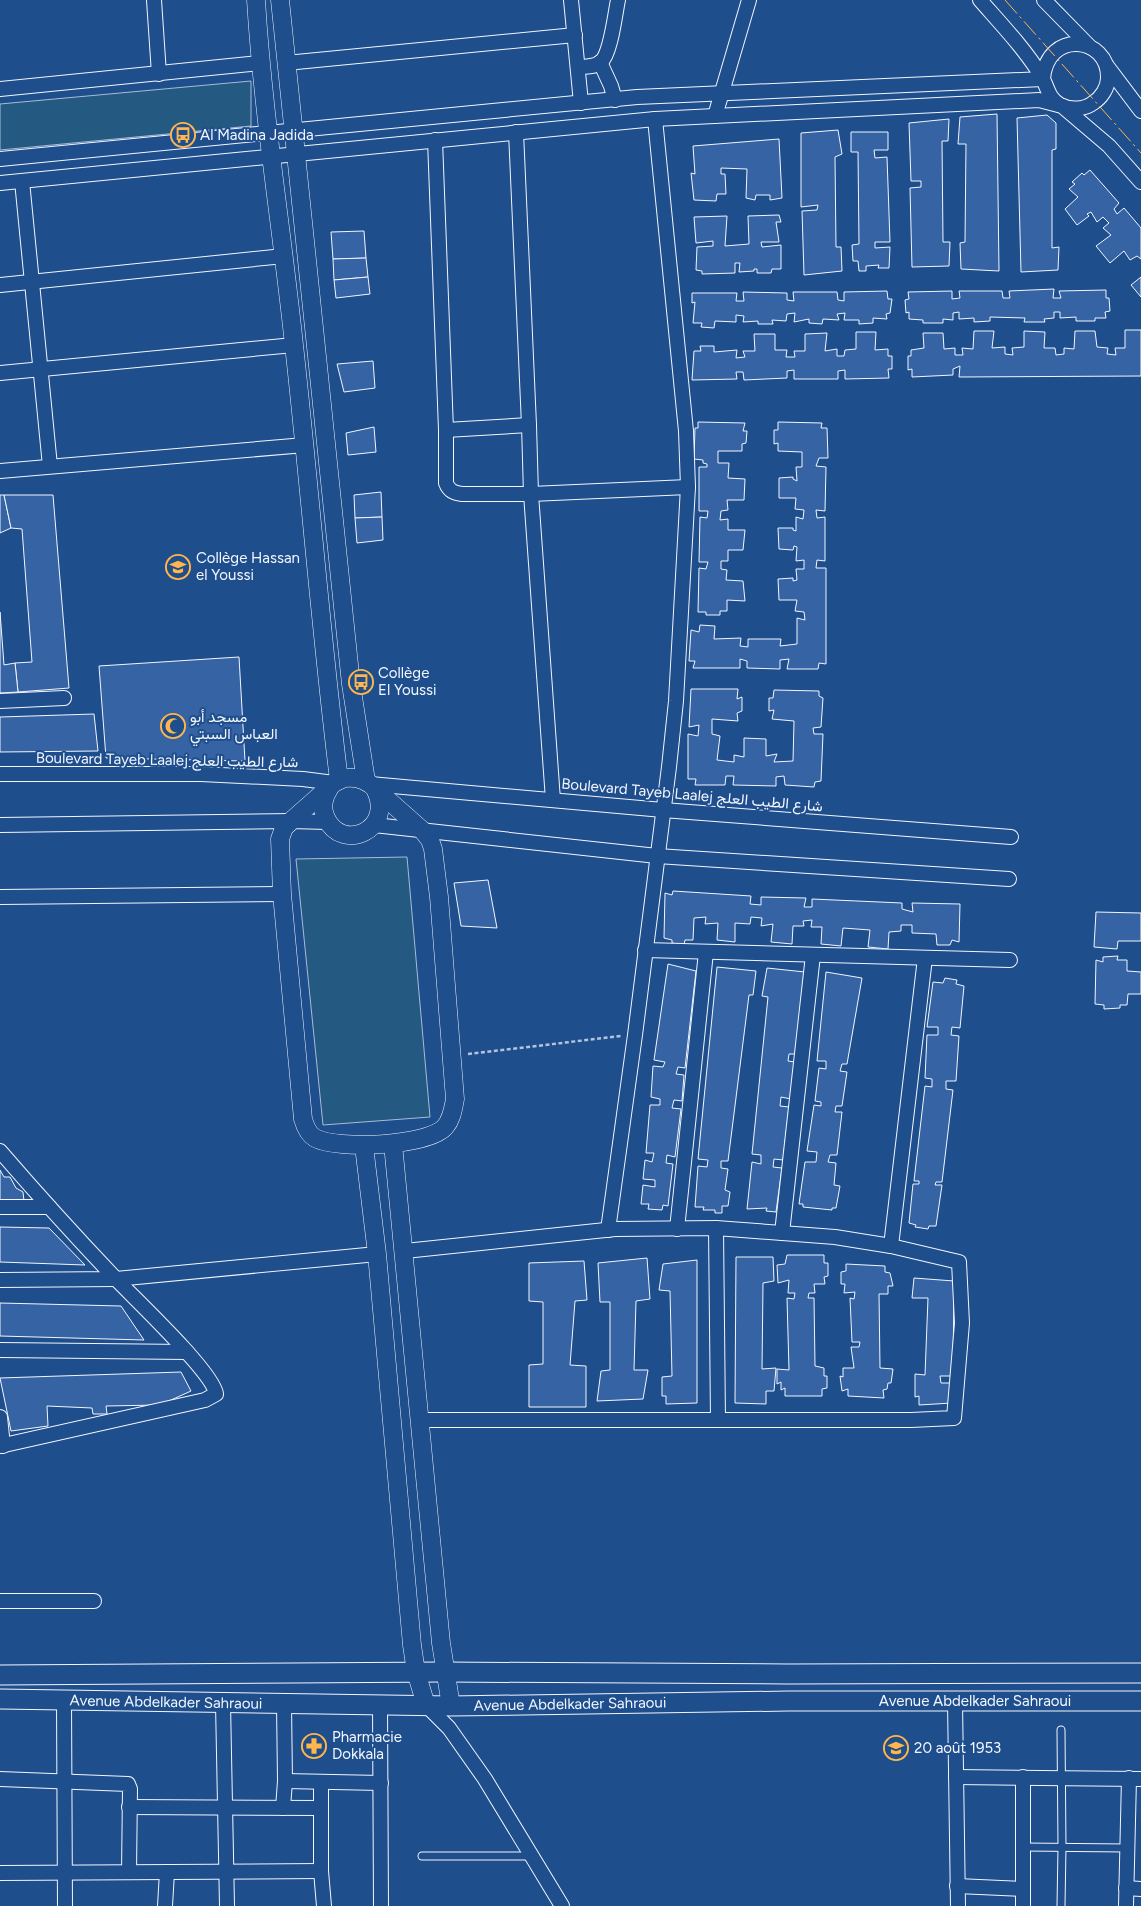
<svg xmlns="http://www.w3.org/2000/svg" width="1141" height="1906" viewBox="0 0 1141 1906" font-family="Figtree,Vazirmatn,sans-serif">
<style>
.green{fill:#245a82;stroke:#a8bbd7}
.building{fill:#3563a3;stroke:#f2f6ff}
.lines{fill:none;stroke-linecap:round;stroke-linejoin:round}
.service-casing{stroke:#f2f6ff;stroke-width:9}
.minor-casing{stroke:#f2f6ff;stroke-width:16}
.tertiary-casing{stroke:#f2f6ff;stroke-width:19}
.secondary-casing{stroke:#f2f6ff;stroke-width:21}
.path{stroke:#b3c4dc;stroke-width:2.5;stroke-dasharray:4 2.5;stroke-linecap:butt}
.service{stroke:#1f4e8c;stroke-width:7}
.minor{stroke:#1f4e8c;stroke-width:14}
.tertiary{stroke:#1f4e8c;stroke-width:18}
.secondary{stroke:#1f4e8c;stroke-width:19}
.power{stroke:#ffb74d;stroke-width:1;stroke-dasharray:18 4 2.5 4;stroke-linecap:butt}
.labels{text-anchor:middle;stroke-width:4;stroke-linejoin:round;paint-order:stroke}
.poi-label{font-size:15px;fill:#f2f6ff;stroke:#1f4e8c;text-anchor:start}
.street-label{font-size:15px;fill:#f2f6ff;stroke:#1f4e8c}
</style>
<rect width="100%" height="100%" fill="#1f4e8c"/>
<g class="green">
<path d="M251,81V126L0,150V104Z"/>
<path d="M407,857L430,1117L323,1125L296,859Z"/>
</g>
<g class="building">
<path d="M997,114L999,271L961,269L960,243L965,242L966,144H958L960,117Z"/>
<path d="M1047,115L1056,123V149L1052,150V248L1059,247L1058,270L1021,272L1017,118Z"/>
<path d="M949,119L948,141H942L943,242H950L949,266L912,267L910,188L921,187V181H911L909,123Z"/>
<path d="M838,130L842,154L835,157L836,247H841L842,271L804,275L802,211L817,210L818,205L801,207V133Z"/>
<path d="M851,132H888V150H874L875,158L887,157L890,242H875V248L890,247L889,268H878L879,265L866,266V271H859L858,261H853L852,245L859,244L858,152H851Z"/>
<path d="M779,139L782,198L770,200V195H756L755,200L746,198L747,169L721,168V174H725L726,194H717L716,201L694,200L691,173L695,174L693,146Z"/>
<path d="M1090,170L1119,203L1114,209L1117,214L1124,208L1141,228V259L1137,256L1130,260L1124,251L1110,263L1096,246L1111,235L1103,228L1109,223L1103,217L1097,222L1091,212L1087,214L1089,216L1077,225L1065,209L1078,197L1069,189L1075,184L1072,182L1082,173L1084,175Z"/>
<path d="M779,215L781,222H776L779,242H761L762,247L781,245V269H772L771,273H757V269H754V271L739,272L740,263H735V273L702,274V271L696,270L697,247L713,246V241L696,243L694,217L727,216L725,246L749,244L748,216Z"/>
<path d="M364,231L366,258L333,259L331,232Z"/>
<path d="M366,258L368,277L334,280L333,259Z"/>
<path d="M368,277L370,294L336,298L334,280Z"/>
<path d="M1141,277V297L1131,285Z"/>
<path d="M1054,289L1053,298H1061L1059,291L1106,290V298H1109L1110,311L1105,312L1106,318H1095V321H1076V317L1060,318V312H1054V318L1044,319L1045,322H1024L1025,318L990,317V321L974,322V318L959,319V312L953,313V320L943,319V323H923V320L909,319V312L906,313L905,300L909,299L908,292L952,291V299L960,298L959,291H1002L1003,298H1010L1009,291Z"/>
<path d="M887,291L888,299H892L890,313L886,314L887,319L873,318V323L859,324V320H844L845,313L837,314L839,320L823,319L822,324L809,323V319L794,322L795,313L787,314L786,321L772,320L773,324H758V321L743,322L744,316L736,315V322L715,321L714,328L701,327L702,323H693L695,302L692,303V293H737L736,301H744L743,292L787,293V300L794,301L793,292H837L838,300L844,301V292Z"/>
<path d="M1125,330H1141V376L959,377L960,366L953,369V375L912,377V369L908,370V356H911V350L924,348L923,333H943L944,349L955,348V355H963L962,348L973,349L974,331H994L992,348L1005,347V354L1013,355L1012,348L1024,347V331L1045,332L1044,348H1055L1056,355L1064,354V348L1074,349L1075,331H1095L1097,347L1108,348L1107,354L1116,355L1115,348H1125Z"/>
<path d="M856,332H876L875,350L888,349V356H892V369H888L889,378L845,379V370L838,371V379H794V370L787,371V378L744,380L743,372H736L737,379L692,380L694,351H701L700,346H714V352L737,350L736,358L745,357L743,351H755L754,334H775V350H787L786,357H795L794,351H805V334L827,333L825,351L837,349V356H844L845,350L856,349Z"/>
<path d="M373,361L375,388L344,392L337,364Z"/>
<path d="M698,422L745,423L743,431H747L746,443L742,444V451H718V463H729L728,478L745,479L744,500H727L728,510L721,511L720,520L728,519V530H745L743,550H728V561H721V569L727,570L726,580L743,581L745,601L727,600V611H720V615H706V612H698L699,568L706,569L708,562H699L700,517L707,518L708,511H699V467H707V464L703,463V460L694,459L695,428H698Z"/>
<path d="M778,422L822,423L821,428H827L828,458H819L816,466L826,467L825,511L816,510L817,518L825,517V561L817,560L816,568H826V664L819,663L818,669H787L789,659L780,660V669L747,668V661L740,659V668H693L695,661H689L691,630L699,632L700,625L715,626L714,639L741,638L740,646L748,647V639H781L780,646L797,644V618L805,620L804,612L795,611L797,600H779L778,579L793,578V581L797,580L796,569H804V560L796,561L797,547L794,546L793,550L779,549L778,528H793V530L796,531V517L803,519L804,510L795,509L796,498H779V478L793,477V479L797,481L796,467H802V452L778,451V443L774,444V430H778Z"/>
<path d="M374,427L376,452L348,455L346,433Z"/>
<path d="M381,492L382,517L355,518L354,495Z"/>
<path d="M0,495H4L11,528L0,533Z"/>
<path d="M4,495H53L69,688L18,692L15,663L32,662L22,529L11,528Z"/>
<path d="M382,517L383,540L357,543L355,518Z"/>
<path d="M0,612L4,665L15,663L18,692L0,693Z"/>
<path d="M239,657L245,761L106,758L99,666Z"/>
<path d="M691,689H738L737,699L742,697V711L737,713L738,721L712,719V734L720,736L717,760L734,762V755L744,757V738L766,739V756L777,754L774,762L793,761L794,721L772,719L774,710L769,711V698H773L774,690L819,691V696L823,698L821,727L813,728L814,734H823L821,781L815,782L814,787L785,785L784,776L776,777V786L733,785L734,776H726L725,785H695L696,779H688V734L698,736L699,725L689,727Z"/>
<path d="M94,714L98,751L0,752V717Z"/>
<path d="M488,880L497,928L461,926L454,883Z"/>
<path d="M673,891L751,896L750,904L761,905V897L806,898L804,907H812V899L902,903V909L913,912L912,903L960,904L959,942L952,940L950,945H937L936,934L912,933V925H901V931L889,932L888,949L868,947L870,930L843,928L841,946L821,944L822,927H811L812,920L803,921L804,926H793L792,944L771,942L773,924L761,926L762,918L751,917L750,924L735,923V942L717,940L718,923L705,924L706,917L694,918L693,940H685L684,945L672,943V940L664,938L665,893L672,895Z"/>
<path d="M1096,912L1141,913V941H1118L1117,949L1094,947Z"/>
<path d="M1118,956L1117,960H1127V971L1141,972V994H1128L1127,1005H1120V1008L1104,1009V1005L1095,1004L1096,960L1103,962V957Z"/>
<path d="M668,964L696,971L685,1068L678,1067L676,1074L684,1075L682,1101L674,1100L672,1108L681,1109L675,1157L667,1155L666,1163L673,1164L668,1206L663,1205L662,1210L648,1209L649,1204H641L643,1185L655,1187V1180L643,1179L645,1160L652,1162L654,1153H646L650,1105H660V1099L651,1097L653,1066L663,1067L665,1062L654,1060Z"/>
<path d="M717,967L756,971L753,995H749L728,1161H721V1168L728,1169L725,1190L730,1192L728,1206H722V1213H715V1210H703L704,1207H695L698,1166L707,1167L708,1160L698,1159Z"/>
<path d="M767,968L805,972L795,1054H789L788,1061L795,1062L791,1099L781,1097L780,1106L789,1107L783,1160L774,1159L773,1167L782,1168L776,1212L766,1211L767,1208L747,1209L752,1162L761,1164V1155L752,1154L768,997L762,996Z"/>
<path d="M826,972L862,978L847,1064H842L840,1071L847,1072L842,1106H836L835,1112H842L837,1155H830L828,1162L836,1163L834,1185L840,1186L836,1208H832V1210L803,1207V1204H799L805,1162H816L817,1152L807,1151L814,1105L821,1106V1102L815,1101L819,1068L826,1069V1061H817Z"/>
<path d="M945,978L957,980L956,984L964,986L960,1028L952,1027L951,1035L959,1036L956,1081H946V1089L953,1090L942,1182H936L935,1185H942L936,1226H929L928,1229L915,1227L916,1225L909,1223L913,1184H919V1181H914L925,1086L932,1087V1079L925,1078L927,1035H938V1027H927L933,982L943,983Z"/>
<path d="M0,1170L4,1177H10L16,1188L23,1192L24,1201L0,1200Z"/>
<path d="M0,1227L49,1228L85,1265L0,1262Z"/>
<path d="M787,1255H824V1263H828V1276L824,1277L825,1284H814L815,1293H809L808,1298H814L815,1366L824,1368V1376H827V1388L822,1389V1396H785V1388L781,1390V1382L777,1384V1369L789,1370L787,1298L794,1299L795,1293H788L789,1280L778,1283L777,1265L785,1264Z"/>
<path d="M736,1257H773L774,1281L763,1283L762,1369L776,1368L774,1391H766V1404L735,1403Z"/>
<path d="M647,1258L650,1299L636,1301L634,1370H648L643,1399L597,1401L601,1371L610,1370V1302H600L598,1263Z"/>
<path d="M697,1260V1403L666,1404V1396H662V1377L672,1376L670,1291L659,1290L663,1264Z"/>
<path d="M584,1261L587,1300L575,1301L570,1365L586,1366V1407H529V1365L543,1364V1302L529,1301V1263Z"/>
<path d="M846,1264L885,1266V1272L890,1273L893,1286H888V1294H879L880,1368L893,1369L891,1383H888L887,1389L883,1390L884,1398L848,1396V1389L842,1391L840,1376L843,1377V1368H854L851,1347H859L860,1342H852L850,1298L854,1299L855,1292L844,1293L845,1284H841V1272L846,1271Z"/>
<path d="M914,1278L954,1281L953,1376H940L941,1383H952V1403L919,1405V1396L915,1397V1374L925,1375L928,1298H912Z"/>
<path d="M0,1303L121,1306L144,1340L0,1336Z"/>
<path d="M181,1372L191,1391L160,1405L106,1406L107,1414H93L92,1408L47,1406L48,1426L11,1431L0,1378Z"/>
</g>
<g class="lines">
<defs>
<g id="service">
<path d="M1061,1730L1062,1847L1061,1906"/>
<path d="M1023,1847L1127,1848"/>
<path d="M422,1856H530"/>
</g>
<g id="minor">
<path d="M154,0L159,74"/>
<path d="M571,0L581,103"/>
<path d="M980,0C1001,24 1025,49 1042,77C1048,88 1048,98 1060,105C1070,110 1084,110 1093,103C1101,98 1108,88 1108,78C1109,36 1047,29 1043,79"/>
<path d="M1044,0L1090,47"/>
<path d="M600,62L611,86L615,100"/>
<path d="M286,63L575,35"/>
<path d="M1107,66L1141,111"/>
<path d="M578,67C585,67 595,67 601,62C611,53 615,14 618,0"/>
<path d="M0,89L260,63"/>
<path d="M715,116L749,0"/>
<path d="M516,132L529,425L531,494L553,800"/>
<path d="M435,140L446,430V483C449,491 454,493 462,494H531L688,487"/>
<path d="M0,159L637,97L1043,79"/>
<path d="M22,181L50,466"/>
<path d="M0,183L655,119L1039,100L1062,106L1109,146L1141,182"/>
<path d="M0,285L284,256"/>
<path d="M0,373L294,345"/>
<path d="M446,430L529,425"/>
<path d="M0,471L305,445"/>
<path d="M0,701L64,698"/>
<path d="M0,774H201L303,779L334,783"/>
<path d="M370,784L663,810L1011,837"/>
<path d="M0,825L291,821L327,822"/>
<path d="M374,825L657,856L1009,879"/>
<path d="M0,897L282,894"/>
<path d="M645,950L1010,960"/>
<path d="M0,1151C38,1195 76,1237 116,1279C135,1299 214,1373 216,1394L205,1400L0,1446"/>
<path d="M0,1207H49"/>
<path d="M716,1228L718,1420"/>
<path d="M677,1229L706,952"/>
<path d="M608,1230L635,1035L669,767L676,701L688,487L686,431L655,119"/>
<path d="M782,1233L813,955"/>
<path d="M891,1246L925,958"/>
<path d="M405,1251L615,1229L716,1228L835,1237L891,1246L959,1262L962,1323L954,1418L911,1420H420"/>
<path d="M0,1280L116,1279L377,1254"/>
<path d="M0,1350L187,1352"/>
<path d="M0,1417L3,1446"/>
<path d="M0,1601H94"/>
<path d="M64,1700L65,1906"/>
<path d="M955,1702L958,1906"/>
<path d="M223,1703L227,1906"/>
<path d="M380,1705L381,1906"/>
<path d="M426,1705L449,1728L485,1779L562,1906"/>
<path d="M956,1777L1141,1779"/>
<path d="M0,1779L128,1784L130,1789L129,1872"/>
<path d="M285,1781L381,1783"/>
<path d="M321,1783V1871L324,1906"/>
<path d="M129,1807L321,1808"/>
<path d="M283,1808L285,1781L284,1704"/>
<path d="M0,1873L321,1871"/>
<path d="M957,1886L1023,1889"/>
<path d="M1126,1888L1141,1889"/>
<path d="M165,1906L167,1872"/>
<path d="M1023,1906V1777"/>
<path d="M1126,1906L1129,1778"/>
</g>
<g id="tertiary">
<path d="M256,0C263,115 282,230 294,345C310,490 321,635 339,780"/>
<path d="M280,0L351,684L366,781"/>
<path d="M344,778C354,777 361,778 370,784L423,831L430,840L433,849L439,897L455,1099C453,1109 452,1119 445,1127C428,1146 337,1150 315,1138C308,1134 305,1126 303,1119L282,894L280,839L284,828L291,821L334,783Z"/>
<path d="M329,789C323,798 321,808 326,818C342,853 394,830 376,791"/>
<path d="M393,1144L441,1643L451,1706"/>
<path d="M364,1146L377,1254L412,1645L416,1672L426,1705"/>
</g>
<g id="secondary">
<path d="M0,1675L444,1672L788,1674L1141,1673"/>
<path d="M0,1699L451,1706L788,1701H1141"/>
</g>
</defs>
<use href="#service" class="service-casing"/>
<use href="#minor" class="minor-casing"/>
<use href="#tertiary" class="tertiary-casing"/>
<use href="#secondary" class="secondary-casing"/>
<path class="path" d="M468,1054L621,1036"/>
<use href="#service" class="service"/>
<use href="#minor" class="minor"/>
<use href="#tertiary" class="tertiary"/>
<use href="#secondary" class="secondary"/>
<path class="power" d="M1005,0L1141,153"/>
</g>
<defs>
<symbol id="bus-ring" viewBox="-11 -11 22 22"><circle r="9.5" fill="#1f4e8c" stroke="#ffb74d" stroke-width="1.5"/><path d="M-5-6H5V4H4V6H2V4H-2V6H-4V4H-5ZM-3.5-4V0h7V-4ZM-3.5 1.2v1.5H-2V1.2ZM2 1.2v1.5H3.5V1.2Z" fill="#ffb74d"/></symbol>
<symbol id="school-ring" viewBox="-11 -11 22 22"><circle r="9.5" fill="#1f4e8c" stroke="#ffb74d" stroke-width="1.5"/><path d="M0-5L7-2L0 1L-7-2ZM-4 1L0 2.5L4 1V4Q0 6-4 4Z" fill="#ffb74d"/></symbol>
<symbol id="mosque-ring" viewBox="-11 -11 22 22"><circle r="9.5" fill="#1f4e8c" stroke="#ffb74d" stroke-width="1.5"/><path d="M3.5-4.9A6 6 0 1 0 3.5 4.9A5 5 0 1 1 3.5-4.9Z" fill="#ffb74d"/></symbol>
<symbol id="pharmacy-ring" viewBox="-11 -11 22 22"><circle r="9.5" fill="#1f4e8c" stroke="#ffb74d" stroke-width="1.5"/><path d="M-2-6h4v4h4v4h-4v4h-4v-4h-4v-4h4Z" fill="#ffb74d"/></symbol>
</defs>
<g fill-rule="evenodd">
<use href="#bus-ring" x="169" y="121" width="28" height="28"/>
<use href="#school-ring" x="164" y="553" width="28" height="28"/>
<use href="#bus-ring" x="347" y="668" width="28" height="28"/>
<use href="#mosque-ring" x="159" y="712" width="28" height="28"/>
<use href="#pharmacy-ring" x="300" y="1732" width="28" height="28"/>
<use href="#school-ring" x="882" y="1734" width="28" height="28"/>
</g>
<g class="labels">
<g class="poi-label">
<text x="200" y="140">Al Madina Jadida</text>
<text x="196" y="563">Collège Hassan<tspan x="196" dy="17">el Youssi</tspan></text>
<text x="378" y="678">Collège<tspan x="378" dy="17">El Youssi</tspan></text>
<text x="190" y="722">مسجد أبو<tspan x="190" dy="17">العباس السبتي</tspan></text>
<text x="332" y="1742">Pharmacie<tspan x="332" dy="17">Dokkala</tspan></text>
<text x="914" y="1753">20 août 1953</text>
</g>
<g class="street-label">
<text transform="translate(167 760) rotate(1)" y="5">Boulevard Tayeb Laalej شارع الطيب العلج</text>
<text transform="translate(692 795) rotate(5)" y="5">Boulevard Tayeb Laalej شارع الطيب العلج</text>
<text x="975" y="1706">Avenue Abdelkader Sahraoui</text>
<text transform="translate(166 1702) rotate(1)" y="5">Avenue Abdelkader Sahraoui</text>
<text transform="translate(570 1704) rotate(-1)" y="5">Avenue Abdelkader Sahraoui</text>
</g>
</g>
</svg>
